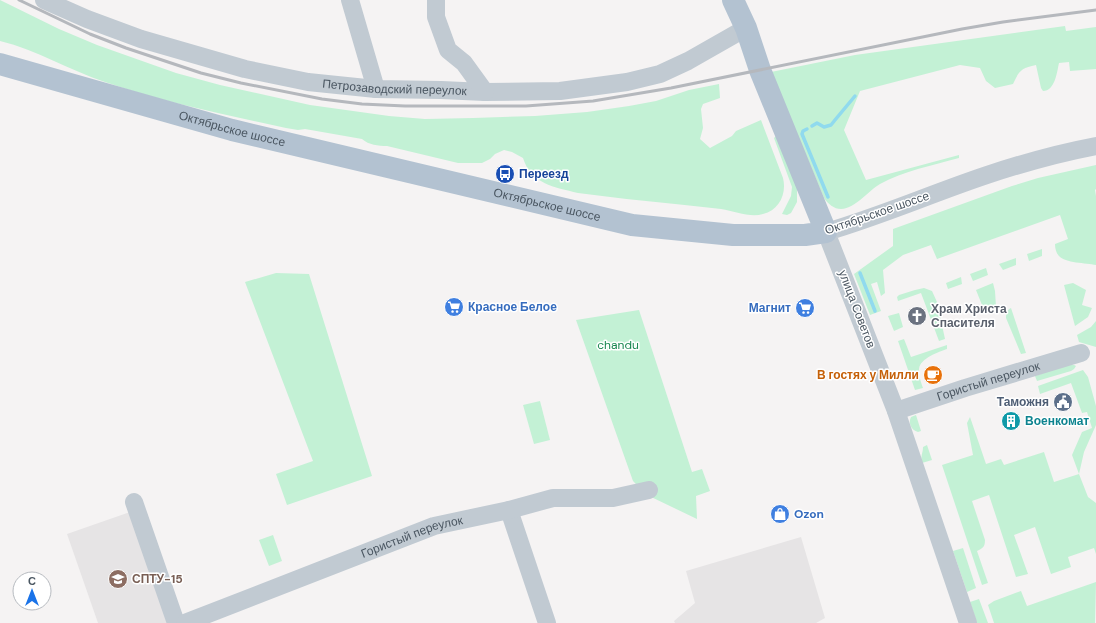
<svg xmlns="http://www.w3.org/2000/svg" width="1096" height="623" viewBox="0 0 1096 623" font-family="'DM Sans',sans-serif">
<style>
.education{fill:#e6e4e5}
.green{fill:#c3f1d5}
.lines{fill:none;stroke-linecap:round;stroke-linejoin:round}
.stream{stroke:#90daee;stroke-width:3.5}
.minor{stroke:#c1cad2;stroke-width:18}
.major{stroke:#b3c2d1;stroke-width:22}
.rail{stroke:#b5b8bd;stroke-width:3}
.labels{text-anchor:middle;stroke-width:3;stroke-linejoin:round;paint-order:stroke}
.street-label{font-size:12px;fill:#4a5661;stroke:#fff}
.transit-label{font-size:12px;font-weight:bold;fill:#164399;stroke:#fff;text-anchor:start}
.shop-label{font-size:12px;font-weight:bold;fill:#366cbe;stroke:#fff;text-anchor:start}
.worship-label{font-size:12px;font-weight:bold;fill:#5b616d;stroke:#fff;text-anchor:start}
.park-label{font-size:12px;fill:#17864f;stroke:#fff}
.food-label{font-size:12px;font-weight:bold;fill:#c56008;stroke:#fff;text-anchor:end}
.service-label{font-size:12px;font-weight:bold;fill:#4e5e75;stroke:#fff;text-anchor:end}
.culture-label{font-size:12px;font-weight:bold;fill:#0d838f;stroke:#fff;text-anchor:start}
.education-label{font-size:12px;font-weight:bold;fill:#785e54;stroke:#fff;text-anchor:start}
</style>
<rect width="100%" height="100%" fill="#f5f3f3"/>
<g class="education">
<path d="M130,512L169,623H98L67,534Z"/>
<path d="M801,537L825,618L816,623H675L674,621L695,603L686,571Z"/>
</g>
<g class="green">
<path d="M0,0L59,29L97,45L176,73L220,85L310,105L389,116L425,119L473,118L535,116L587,112L629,106L656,101L689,90L719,84L720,98L703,104L701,109L703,128L700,139L710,148L732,136L736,131L761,120L783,178C787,194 779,210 763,214C750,218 735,211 721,209C706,207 691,206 675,204C643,201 610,197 578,193C554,187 531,184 523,158L512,152L504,150L495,154L490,159L482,163H458L387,146C378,146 369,145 362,139L305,129L298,130L286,128C226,115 163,102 105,82C69,70 37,50 0,41Z"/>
<path d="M1065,26L1066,31L1096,27V69L1070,71L1069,62L1059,63C1057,72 1055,91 1043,91L1041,88L1036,65C1021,68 1019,71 1013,84L995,88L986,81L980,68L960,65L860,91L844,130L866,180L959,155V158C934,165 903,171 880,184C868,191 856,208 841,209C834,209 828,204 824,198L771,72L855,55Z"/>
<path d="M776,136L797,187V202L791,213L787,215L782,214L791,196L792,187L774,138Z"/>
<path d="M1096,165V189L1095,190L1096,196V265C1086,263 1065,263 1059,256C1056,253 1055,248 1055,244L1068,239L1060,215L937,259L931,245L903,255L883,270L885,293L881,296L877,282L871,284L881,311L870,315L854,274L893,246V229L1012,186L1038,178Z"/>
<path d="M1042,249V256L1029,261L1027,254Z"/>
<path d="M1016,258V265L1003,270L999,264Z"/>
<path d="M986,268L988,275L973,281L970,274Z"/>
<path d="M276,273L309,274L372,476L287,505L276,474L313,461L245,282Z"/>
<path d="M961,277L962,284L948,289L946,283Z"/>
<path d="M993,283L995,291L996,307L984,310L976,290Z"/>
<path d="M1073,283L1086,290L1082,305L1092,308L1088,317L1075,326L1064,285Z"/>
<path d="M924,288L932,291L937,302L945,339L939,341L921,293L898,301L897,297L899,295L915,290Z"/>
<path d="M1011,308L1026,353L1021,354L1006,318C1006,313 1007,310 1011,308Z"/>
<path d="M639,310L692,472L702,469L710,491L696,496L697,519L647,495L633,481L576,320Z"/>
<path d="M899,313L903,327L894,331L888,316Z"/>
<path d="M1096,321V347L1079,342L1077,335L1091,327Z"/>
<path d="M904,339L911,357L947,345V349C939,352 920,358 919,369C918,374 921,382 923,388L915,390L898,341Z"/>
<path d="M1066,365H1074L1076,366L1074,369L1071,371L1037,381L1035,376Z"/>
<path d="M1083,370L1088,377L1096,406V425L1084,452L1079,474L1088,497L1096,503V554L1094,548L1068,557L1071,567L1051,574L1035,527L1014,535L1028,574L1016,577L989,495L972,501L985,540C985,547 983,548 977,551L988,583L982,585L942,465L973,455L967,423L970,417L986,464L1001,459L1004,465L1044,452L1054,482L1079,474L1072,455L1082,432L1092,428L1087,412L1082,413L1071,383L1040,394L1038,386Z"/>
<path d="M540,401L550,440L534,444L523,405Z"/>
<path d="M916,415L921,431L918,432C911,430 908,423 911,417Z"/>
<path d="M927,445L932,460L922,463C920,457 923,453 923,447Z"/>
<path d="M273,535L282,561L269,566L259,540Z"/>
<path d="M963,548L976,588L967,592L953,551Z"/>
<path d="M1096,582L1095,623H994L988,605L994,601L1021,591L1027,606Z"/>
<path d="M979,599L988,623H977L970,602Z"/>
</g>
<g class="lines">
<g class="stream">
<path d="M812,126L817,123L824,127L831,125L835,120L855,96"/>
<path d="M807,129L803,131L802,134L828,197"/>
<path d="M860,273L875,311"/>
</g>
<g class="minor">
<path id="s1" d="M44,0L87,19L141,39L245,69L308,82L376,89L441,90L485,92L560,91L627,82L660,74L688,61L746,28"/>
<path d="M350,0L376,89"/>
<path d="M436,0V17L448,50L464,63L485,92"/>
<path id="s2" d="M896,411L965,388L1081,353"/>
<path d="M134,502L176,623"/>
<path d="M509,510L547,623"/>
<path id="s3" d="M185,623L434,526L509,510L553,498H613L649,490"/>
<path d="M968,623L896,411L826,232C881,216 933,193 987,175C1023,163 1059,153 1096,146"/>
</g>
<path class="major" id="s4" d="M0,64L232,130L632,225L733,235H805L826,232L760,70L746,28L733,0"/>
<path class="rail" d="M19,0L90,34L126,48L201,73L241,83L322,99L362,104L405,106H526L593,101L671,88L962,29L1003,22L1096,10"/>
</g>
<defs>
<symbol id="bus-disc" viewBox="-11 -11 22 22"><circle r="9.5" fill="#1a4fb4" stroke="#fff"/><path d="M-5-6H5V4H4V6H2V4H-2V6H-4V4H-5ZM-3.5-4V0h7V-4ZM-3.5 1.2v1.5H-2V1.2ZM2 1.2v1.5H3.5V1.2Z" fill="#fff"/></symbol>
<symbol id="supermarket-disc" viewBox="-11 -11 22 22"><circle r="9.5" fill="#3f7fe0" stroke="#fff"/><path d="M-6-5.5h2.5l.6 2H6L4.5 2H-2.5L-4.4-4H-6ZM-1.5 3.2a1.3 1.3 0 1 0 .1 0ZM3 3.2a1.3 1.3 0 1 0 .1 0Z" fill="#fff"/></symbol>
<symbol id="church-disc" viewBox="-11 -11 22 22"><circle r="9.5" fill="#6b7280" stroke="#fff"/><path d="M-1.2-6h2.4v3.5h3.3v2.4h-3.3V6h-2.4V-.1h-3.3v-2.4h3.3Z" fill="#fff"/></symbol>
<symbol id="cafe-disc" viewBox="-11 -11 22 22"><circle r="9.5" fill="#e8710a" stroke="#fff"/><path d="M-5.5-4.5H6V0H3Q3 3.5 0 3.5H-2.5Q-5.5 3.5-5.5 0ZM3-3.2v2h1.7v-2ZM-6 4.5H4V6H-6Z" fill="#fff"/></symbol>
<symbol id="civic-disc" viewBox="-11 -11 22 22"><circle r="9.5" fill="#5c6f8a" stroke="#fff"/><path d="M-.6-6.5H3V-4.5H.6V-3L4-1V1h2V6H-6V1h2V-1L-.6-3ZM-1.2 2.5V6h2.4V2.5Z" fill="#fff"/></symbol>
<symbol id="building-disc" viewBox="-11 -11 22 22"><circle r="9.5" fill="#0f9aa8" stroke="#fff"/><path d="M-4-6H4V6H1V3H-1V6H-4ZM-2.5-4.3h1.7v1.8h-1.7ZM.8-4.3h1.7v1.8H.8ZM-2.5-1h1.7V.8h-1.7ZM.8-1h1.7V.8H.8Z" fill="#fff"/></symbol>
<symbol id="shop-disc" viewBox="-11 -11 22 22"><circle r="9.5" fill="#3f7fe0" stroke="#fff"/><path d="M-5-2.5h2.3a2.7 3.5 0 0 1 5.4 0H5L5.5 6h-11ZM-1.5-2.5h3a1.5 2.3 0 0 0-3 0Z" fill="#fff"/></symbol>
<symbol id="university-disc" viewBox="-11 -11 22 22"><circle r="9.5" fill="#8d6e63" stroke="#fff"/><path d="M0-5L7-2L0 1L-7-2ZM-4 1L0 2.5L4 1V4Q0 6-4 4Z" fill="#fff"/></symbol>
</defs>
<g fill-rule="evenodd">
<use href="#bus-disc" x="494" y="163" width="22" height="22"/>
<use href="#supermarket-disc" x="443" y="296" width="22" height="22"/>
<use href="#supermarket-disc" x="794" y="297" width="22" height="22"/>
<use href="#church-disc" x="906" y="305" width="22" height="22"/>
<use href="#cafe-disc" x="922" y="364" width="22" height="22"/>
<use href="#civic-disc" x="1052" y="391" width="22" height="22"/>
<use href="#building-disc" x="1000" y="410" width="22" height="22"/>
<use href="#shop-disc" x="769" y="503" width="22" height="22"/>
<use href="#university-disc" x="107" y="568" width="22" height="22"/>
</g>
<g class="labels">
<g class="street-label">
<text dy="4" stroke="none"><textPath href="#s1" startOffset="364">Петрозаводский переулок</textPath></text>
<text dy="4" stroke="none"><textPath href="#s4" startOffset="241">Октябрьское шоссе</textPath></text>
<text dy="4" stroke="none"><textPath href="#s4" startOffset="565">Октябрьское шоссе</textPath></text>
<text transform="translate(877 213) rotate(-19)" y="4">Октябрьское шоссе</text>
<text transform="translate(857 309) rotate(69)" y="4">улица Советов</text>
<text dy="4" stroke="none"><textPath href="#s2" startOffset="97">Гористый переулок</textPath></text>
<text dy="4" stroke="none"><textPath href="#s3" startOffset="243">Гористый переулок</textPath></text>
</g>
<g class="transit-label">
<text x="519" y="178">Переезд</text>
</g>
<g class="shop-label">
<text x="468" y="311">Красное Белое</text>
<text x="791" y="312" text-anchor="end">Магнит</text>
<text x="794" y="518">Ozon</text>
</g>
<g class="worship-label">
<text x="931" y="313">Храм Христа<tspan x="931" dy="14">Спасителя</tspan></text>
</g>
<g class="park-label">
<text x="618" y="349">chandu</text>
</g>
<g class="food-label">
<text x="919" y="379">В гостях у Милли</text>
</g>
<g class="service-label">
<text x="1049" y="406">Таможня</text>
</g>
<g class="culture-label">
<text x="1025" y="425">Военкомат</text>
</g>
<g class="education-label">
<text x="132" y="583">СПТУ-15</text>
</g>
</g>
<g transform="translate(32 591)"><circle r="19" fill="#ffffff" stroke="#b7bbc0"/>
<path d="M0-3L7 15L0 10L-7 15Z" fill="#1a73e8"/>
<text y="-6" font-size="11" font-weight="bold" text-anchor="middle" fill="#4a5661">С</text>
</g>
</svg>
